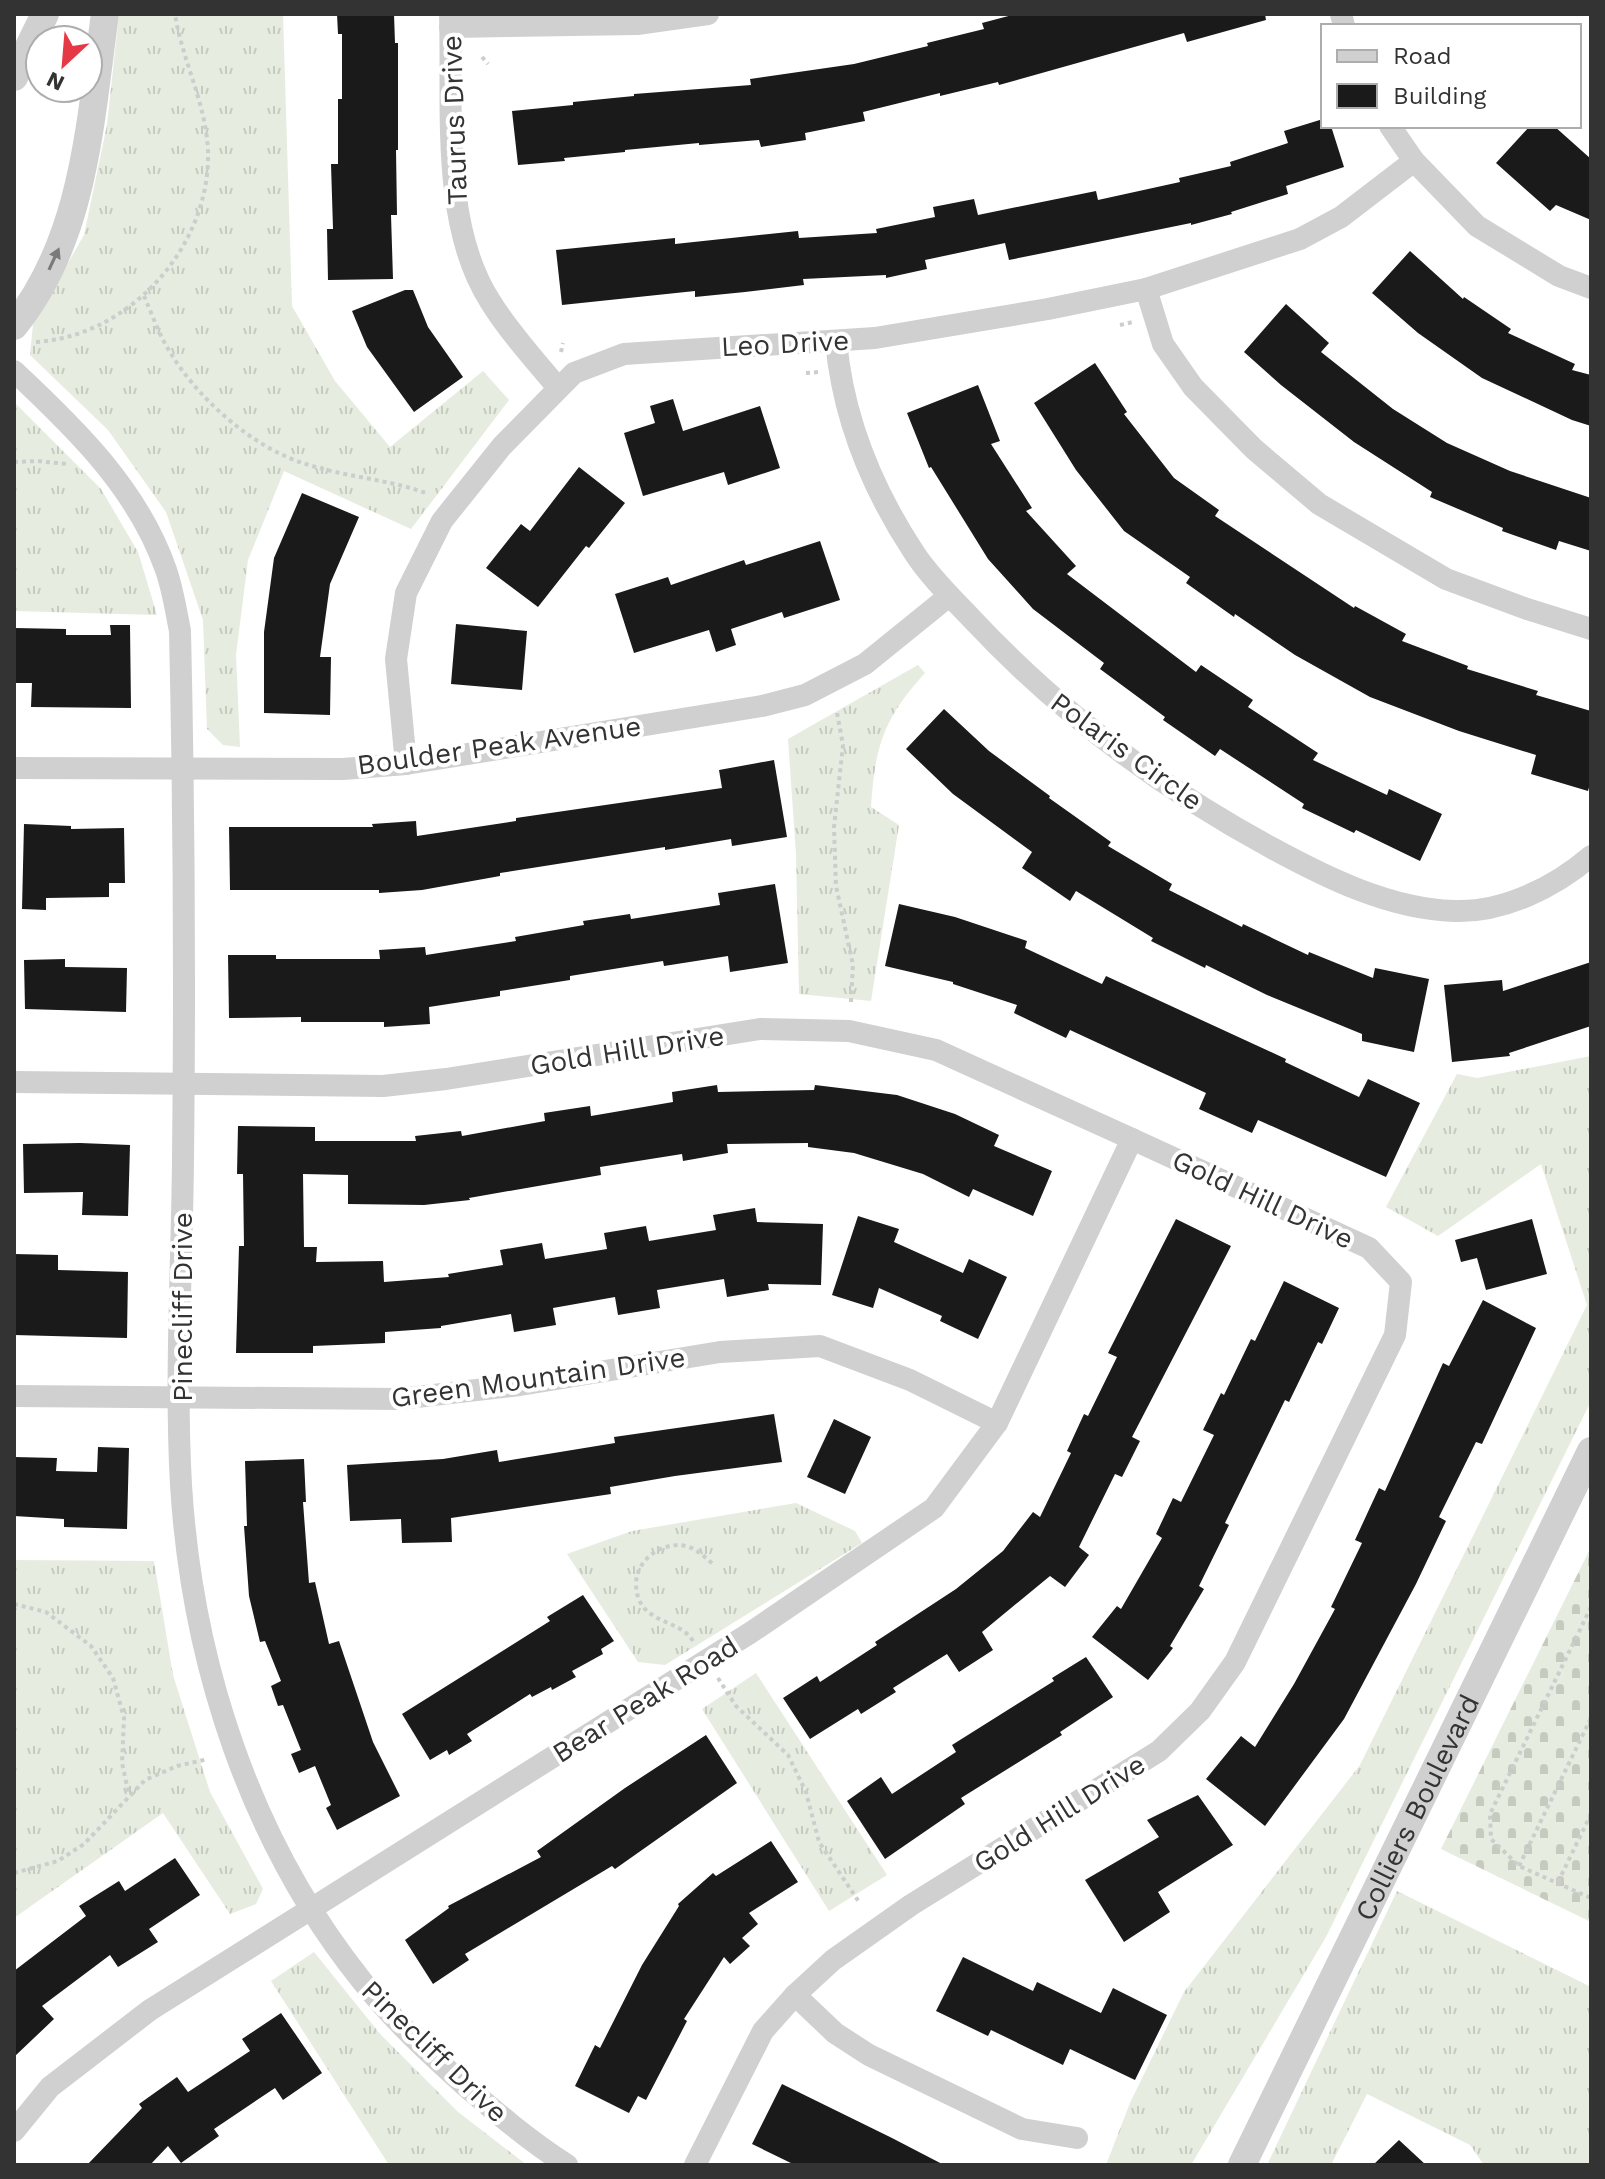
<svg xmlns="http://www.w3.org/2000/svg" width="1605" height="2179" viewBox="0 0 1605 2179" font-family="'Work Sans',sans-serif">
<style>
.grass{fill:url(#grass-tufts)}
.cemetery{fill:url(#cemetery-stones)}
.building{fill:#1a1a1a}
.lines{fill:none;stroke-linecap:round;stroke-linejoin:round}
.path{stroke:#cdcdcd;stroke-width:4;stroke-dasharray:4 4;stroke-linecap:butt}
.minor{stroke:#d0d0d0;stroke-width:22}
.tertiary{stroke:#d0d0d0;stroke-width:28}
.oneway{fill:#7a7a7a}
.labels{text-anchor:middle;stroke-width:8;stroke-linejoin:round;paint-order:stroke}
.street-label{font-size:28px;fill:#333;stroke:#fff}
</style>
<defs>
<pattern id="grass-tufts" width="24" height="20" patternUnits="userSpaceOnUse" patternTransform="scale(2)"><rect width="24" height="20" fill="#e6ecdf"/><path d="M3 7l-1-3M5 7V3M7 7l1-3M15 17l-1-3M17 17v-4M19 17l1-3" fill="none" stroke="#c6cbc0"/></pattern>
<pattern id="cemetery-stones" width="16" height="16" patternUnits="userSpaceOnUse" patternTransform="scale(2)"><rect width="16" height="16" fill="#e6ecdf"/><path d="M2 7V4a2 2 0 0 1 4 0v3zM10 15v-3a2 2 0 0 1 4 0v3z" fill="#c6cbc0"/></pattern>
</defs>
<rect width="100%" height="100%" fill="#fff"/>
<g class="grass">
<path d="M119,14H283L292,306L335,381L390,447L483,371L509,400L411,529L284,471L248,560L236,655L240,747L223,745L207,729L203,620L166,512L108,430L30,355L33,324L84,235L107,125Z"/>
<path d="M14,402L101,489L138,552L157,615L14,611Z"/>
<path d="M918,665L925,673C883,719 875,747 871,807L899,825L871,1001L799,994L796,854L788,739Z"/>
<path d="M1591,1056V1401L1326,1937L1191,2165H1106L1130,2103L1184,1992L1360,1765L1587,1305L1541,1164L1438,1236L1386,1207L1457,1074L1477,1078Z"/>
<path d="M796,1503L855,1531L862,1543L665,1665L638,1662L567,1554L632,1531Z"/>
<path d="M14,1560L154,1561L173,1675L210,1792L263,1889L256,1904L230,1914L163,1813L14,1918Z"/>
<path d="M756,1673L887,1875L829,1911L702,1709Z"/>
<path d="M1397,1891L1591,1987V2165H1484L1470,2145L1367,2094L1331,2165H1267Z"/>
<path d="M314,1952L381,2035L458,2112L527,2165H389L271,1981Z"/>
</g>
<path class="cemetery" d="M1591,1547V1922L1441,1849Z"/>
<g class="building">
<path d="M337,14H394L395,43H398V150H396L397,215H391L393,279L328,280L327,229H333L331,164H338V99H342V34H338Z"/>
<path d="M1016,14H1265L1266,20L1187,42L1184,33L999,85L998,82L940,96V93L863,112L865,121L805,133L806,140L761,147L759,140L699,145V143L625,150V152L564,158L565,161L518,165L512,111L573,105V102L634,96V94L751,85L750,79L854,64L928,46L927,43L984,29L982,23Z"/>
<path d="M1323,119V126H1331L1344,167L1286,186L1288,194L1231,212L1232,214L1191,225V223L1009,260L1005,243L925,260L927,269L886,278V275L803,279L804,285L745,292L695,297V291L562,305L556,250L675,238V244L798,231L799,238L877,233L876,229L935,217L933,207L974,199L978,215L1096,191L1098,200L1180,182L1179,178L1231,166L1230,162L1288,143L1284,131Z"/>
<path d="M1530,126H1554L1591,159V220L1556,205L1550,211L1496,163Z"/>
<path d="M1410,251L1463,299L1464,297L1511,329L1508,333L1575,364L1572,370L1591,375V426L1572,420L1482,378L1418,333L1372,293Z"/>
<path d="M405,290H413L428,327L463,377L414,412L367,347L352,311Z"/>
<path d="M1286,304L1329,343L1321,352L1393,409L1447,443L1510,471L1591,498V551L1559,541L1556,550L1502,531L1503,528L1430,497L1432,492L1354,442L1281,385L1244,352Z"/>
<path d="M1095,363L1127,412L1124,414L1174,478L1219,510L1215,516L1354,608L1355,606L1406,634L1402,641L1468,666L1467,669L1538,691L1536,695L1591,711V780L1588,791L1531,774L1536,755L1459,731L1370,697L1295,655L1235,614L1234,617L1186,583L1190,577L1124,531L1076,470L1034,403Z"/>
<path d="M978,385L1000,441L991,444L1032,508L1026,511L1076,566L1067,574L1196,672L1201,665L1253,700L1248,707L1318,753L1313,760L1387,795L1389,789L1442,814L1420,861L1356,830L1354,833L1302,808L1304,804L1220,749L1215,756L1163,720L1165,717L1100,669L1104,663L1033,609L988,559L931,467L929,468L907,413Z"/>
<path d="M673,399L683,431L760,406L780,468L728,485L724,472L643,496L624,433L655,423L650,406Z"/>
<path d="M579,467L625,503L589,548L586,546L538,607L486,568L521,524L530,531Z"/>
<path d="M302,493L359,517L330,584L320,657H331L330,715L264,713V632L274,558Z"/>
<path d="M820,541L840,600L784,618L782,612L731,629L736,645L716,652L709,630L634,653L615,594L668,577L671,585L744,560L746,565Z"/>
<path d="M456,624L527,631L522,690L451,684Z"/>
<path d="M110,625H130L131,708L31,707L32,683H14V628L66,629V635H111Z"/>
<path d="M944,709L989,751L1050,796L1049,798L1111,842L1108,846L1172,884L1169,890L1242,927L1243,924L1308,955L1309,952L1373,978L1375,968L1429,979L1414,1052L1362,1041V1034L1267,995L1206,965L1205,968L1151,941L1153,938L1076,891L1070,901L1022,868L1032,852L953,794L906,749Z"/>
<path d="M774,760L787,837L732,846L731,839L665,850V847L500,873V876L422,890L379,893V890H230L229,827H373L372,824L416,821L417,836L516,821V818L722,788L719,770Z"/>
<path d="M24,824L71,826V829L124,828L125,883H109V897L46,898V910L22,909Z"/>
<path d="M775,884L788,963L730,972L728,956L664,966L663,961L570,976V980L500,991V996L429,1007L430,1024L384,1027V1022H301V1017L229,1018L228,955H276V959H380L379,950L425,947L426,955L516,941L515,937L584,925L583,921L630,914L631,919L720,905L718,893Z"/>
<path d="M899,904L955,917L1027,941L1025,948L1102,984L1106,976L1286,1059L1285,1062L1359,1097L1368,1079L1420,1103L1386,1177L1258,1120L1252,1133L1199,1109L1206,1093L1070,1030L1066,1038L1014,1013L1017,1005L953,984V982L885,966Z"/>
<path d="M65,959V967L127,968L126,1012L25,1009L24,960Z"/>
<path d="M1591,962V1026L1509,1053L1510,1056L1452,1062L1444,985L1502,980L1503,991Z"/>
<path d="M717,1085L718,1092L814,1090L815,1085L897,1095L955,1114L999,1135L994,1146L1052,1171L1033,1216L973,1189L969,1197L923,1174L854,1153L808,1147V1143L727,1144L728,1153L683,1161L682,1154L600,1167L601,1175L469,1198L470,1200L424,1205L348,1204V1175L303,1174L304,1247H317L316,1262L383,1261L384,1282L449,1277L448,1274L503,1265L500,1250L542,1243L545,1259L607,1249L604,1233L646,1226L649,1241L716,1230L713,1215L755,1208L757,1222L823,1224L821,1285L768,1284L769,1290L727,1297L724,1279L657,1290L660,1308L618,1315L615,1297L553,1308L556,1325L514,1332L511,1314L441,1326V1328L385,1332V1343L313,1346V1353H236L239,1246H244L243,1174H237L238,1126L315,1127V1141H416L415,1136L461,1131L462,1136L545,1121L544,1113L590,1106L591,1116L673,1102L672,1092Z"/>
<path d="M80,1143L130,1145L128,1216L82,1215L83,1192L24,1193L23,1144Z"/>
<path d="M858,1216L899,1229L894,1242L963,1273L969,1259L1007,1277L978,1339L940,1321L942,1316L879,1288L873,1308L832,1295Z"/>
<path d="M1176,1219L1231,1246L1132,1437L1140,1441L1122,1477L1115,1474L1079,1547L1089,1555L1065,1587L1050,1576L982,1632L993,1650L959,1672L947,1654L893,1688L896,1692L861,1714L858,1709L810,1739L783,1698L817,1676L820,1682L877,1645L875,1642L956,1589L1003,1551L1033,1512L1040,1517L1071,1453L1067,1451L1084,1414L1088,1416L1117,1357L1108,1353Z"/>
<path d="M1532,1219L1547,1274L1486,1290L1477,1258L1461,1262L1455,1240Z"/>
<path d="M14,1254L58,1255V1270L128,1272L127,1338L14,1335Z"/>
<path d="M1284,1281L1339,1308L1322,1344L1318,1342L1289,1402L1285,1400L1225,1523L1229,1525L1199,1586L1204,1589L1170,1646L1173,1648L1148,1680L1092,1637L1117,1606L1121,1609L1162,1538L1156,1534L1173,1498L1181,1502L1214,1435L1203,1430L1221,1393L1224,1395L1251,1339L1255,1341Z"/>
<path d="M1483,1300L1536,1328L1482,1444L1476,1442L1439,1517L1446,1521L1416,1584L1344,1719L1265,1826L1206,1779L1241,1736L1255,1747L1294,1684L1335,1609L1331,1607L1362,1543L1355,1540L1379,1488L1385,1491L1443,1363L1449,1366Z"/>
<path d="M774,1414L782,1462L675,1476L610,1487L611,1494L451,1518L452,1542L402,1543L401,1519L350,1521L347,1465L443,1459L497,1450L499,1462L615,1443L614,1437Z"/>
<path d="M834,1419L871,1437L845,1494L807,1477Z"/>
<path d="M98,1447L129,1448L127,1529L64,1527V1519L14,1516V1457L57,1458L56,1471L97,1472Z"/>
<path d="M304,1459L306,1502H303L309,1583L315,1582L329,1644L339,1641L373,1742L400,1796L337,1830L326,1808L331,1805L315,1766L299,1773L291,1754L301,1750L283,1705L278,1706L271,1686L281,1681L265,1641L260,1642L249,1596L244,1526H247L245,1461Z"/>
<path d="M583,1595L614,1641L601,1649L603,1654L572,1671L576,1677L552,1690L551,1687L532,1697L530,1694L467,1734L472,1741L449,1755L447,1750L430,1760L402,1714L550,1621L547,1617Z"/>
<path d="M1086,1657L1113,1697L1060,1732L1062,1735L961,1798L965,1804L885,1859L847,1801L881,1777L892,1794L956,1752L952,1745L1054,1681L1052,1678Z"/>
<path d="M706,1735L737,1783L615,1869L612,1866L465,1954L469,1960L433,1984L405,1940L449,1908L448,1906L541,1857L537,1851L625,1788Z"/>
<path d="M1198,1795L1233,1845L1158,1892L1170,1912L1124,1942L1085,1880L1159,1837L1147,1820Z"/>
<path d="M771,1841L798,1882L749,1913L758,1924L742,1938L750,1946L730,1964L724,1957L684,2019L687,2021L646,2100L638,2096L629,2113L575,2086L595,2045L600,2048L642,1965L679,1906L678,1904L713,1873L716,1876Z"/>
<path d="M175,1858L200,1895L149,1929L158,1942L118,1967L110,1955L42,2006L54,2019L14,2057V1971L86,1916L79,1906L119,1881L125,1891Z"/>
<path d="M963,1957L1033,1991L1037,1982L1101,2013L1113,1988L1167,2015L1135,2080L1070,2049L1063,2065L991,2030L988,2036L936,2011Z"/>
<path d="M281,2013L322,2073L283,2100L275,2088L214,2129L219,2136L181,2163L168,2146L150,2165H87L142,2108L139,2104L177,2077L188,2092L250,2051L242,2039Z"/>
<path d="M782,2084L892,2138L944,2165H795L752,2144Z"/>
<path d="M1399,2140L1426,2165H1373Z"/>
</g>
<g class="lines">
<g class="path">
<path d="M482,57L488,64"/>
<path d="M144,296C152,314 159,335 170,352C198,399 253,448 306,464C345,477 387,479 426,493"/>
<path d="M1120,325L1133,322"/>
<path d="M36,342C131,336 211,245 208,151C206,103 182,60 175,14"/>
<path d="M561,352L563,343"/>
<path d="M806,373L819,372"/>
<path d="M14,462L37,461L67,464"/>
<path d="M837,713L843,745L834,827L836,886L853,965L851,1002"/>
<path d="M14,1604L46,1612L91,1646L113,1678L124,1718L122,1763L129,1795"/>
<path d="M1591,1607L1490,1814L1491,1839L1519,1866L1591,1898"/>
<path d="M693,1641C678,1617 637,1625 636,1584C636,1558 666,1539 689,1547C699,1551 706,1558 714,1565"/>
<path d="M718,1678L736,1706L788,1755L806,1792L819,1842L859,1902"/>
<path d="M1519,1866L1591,1718"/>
<path d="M14,1873L58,1861L84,1844L145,1780L177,1766L208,1759"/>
<path d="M1558,1882L1591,1814"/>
</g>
<g class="minor">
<path d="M450,14C453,104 440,223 490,301C509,332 535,360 558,388"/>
<path d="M1341,14L1344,26"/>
<path d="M450,27L637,24L708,14"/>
<path d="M1390,126L1414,161L1477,226L1559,276L1591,288"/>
<path d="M1146,289L1163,344L1193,387L1254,449L1319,504L1446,579L1527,609L1591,629"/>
<path d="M836,341C843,419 872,489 915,554C931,578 952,598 971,618C1059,712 1159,787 1272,848C1327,878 1390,909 1454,911C1503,913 1555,887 1591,856"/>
<path d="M14,371C75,428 138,489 166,570C173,590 176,611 180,631C184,807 185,983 183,1159C182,1267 175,1377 181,1485C192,1663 250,1841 362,1981C391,2018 427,2051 462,2083C498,2114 527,2139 567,2165"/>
<path d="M406,764L396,659L406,593L442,521L502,446L574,373L624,354L875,338L1048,309L1146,289L1300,239L1341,217L1414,161"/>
<path d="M14,768L343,769L406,764L762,706L805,695L865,664L949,596"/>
<path d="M14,1082L383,1086L446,1079L760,1029L849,1031L936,1050L1132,1139L1369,1248L1401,1282L1395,1335L1235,1662L1200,1711L1159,1751L911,1905L833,1960L795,1995L763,2031L695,2165"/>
<path d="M14,1396L399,1399L520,1385L720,1352L820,1346L910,1380L997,1423"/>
<path d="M795,1995L835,2033L869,2055L1022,2129L1077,2138"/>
<path d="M14,2131L50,2087L150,2010L750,1633L934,1508L997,1423L1132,1139"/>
</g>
<g class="tertiary">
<path d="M14,77L45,14"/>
<path d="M14,326C85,238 90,121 105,14"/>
<path id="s1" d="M1242,2165L1591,1451"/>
</g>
</g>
<defs><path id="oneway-solid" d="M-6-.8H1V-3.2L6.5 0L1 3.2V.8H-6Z" transform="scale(2)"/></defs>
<use class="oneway" href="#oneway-solid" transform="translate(54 259) rotate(-65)"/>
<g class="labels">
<g class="street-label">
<text transform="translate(454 120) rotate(-92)" y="10">Taurus Drive</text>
<text transform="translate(785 343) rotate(-3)" y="10">Leo Drive</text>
<text transform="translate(499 745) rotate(-8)" y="10">Boulder Peak Avenue</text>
<text transform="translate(1127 751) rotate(36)" y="10">Polaris Circle</text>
<text transform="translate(627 1050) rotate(-9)" y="10">Gold Hill Drive</text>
<text transform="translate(1263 1199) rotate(25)" y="10">Gold Hill Drive</text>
<text transform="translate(182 1307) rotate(-90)" y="10">Pinecliff Drive</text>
<text transform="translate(538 1377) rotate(-8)" y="10">Green Mountain Drive</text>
<text transform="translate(645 1699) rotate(-32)" y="10">Bear Peak Road</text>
<text dy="10" stroke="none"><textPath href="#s1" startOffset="398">Colliers Boulevard</textPath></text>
<text transform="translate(1059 1813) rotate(-32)" y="10">Gold Hill Drive</text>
<text transform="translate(435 2051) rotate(44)" y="10">Pinecliff Drive</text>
</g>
</g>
<rect width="1605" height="2179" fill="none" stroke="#333333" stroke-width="32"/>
<rect x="1321" y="24" width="260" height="104" fill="#ffffff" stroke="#adadad" stroke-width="2"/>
<rect x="1337" y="50" width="40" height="12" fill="#d0d0d0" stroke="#adadad" stroke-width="2"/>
<text x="1393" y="64" font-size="24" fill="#333333">Road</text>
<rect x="1337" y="84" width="40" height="24" fill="#1a1a1a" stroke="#adadad" stroke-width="2"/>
<text x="1393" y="104" font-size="24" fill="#333333">Building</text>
<g transform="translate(64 64) rotate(206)"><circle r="38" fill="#ffffff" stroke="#adadad" stroke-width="2"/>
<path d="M0-6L14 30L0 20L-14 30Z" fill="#e63946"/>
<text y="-12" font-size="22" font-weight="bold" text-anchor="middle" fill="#333333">N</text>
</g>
</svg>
